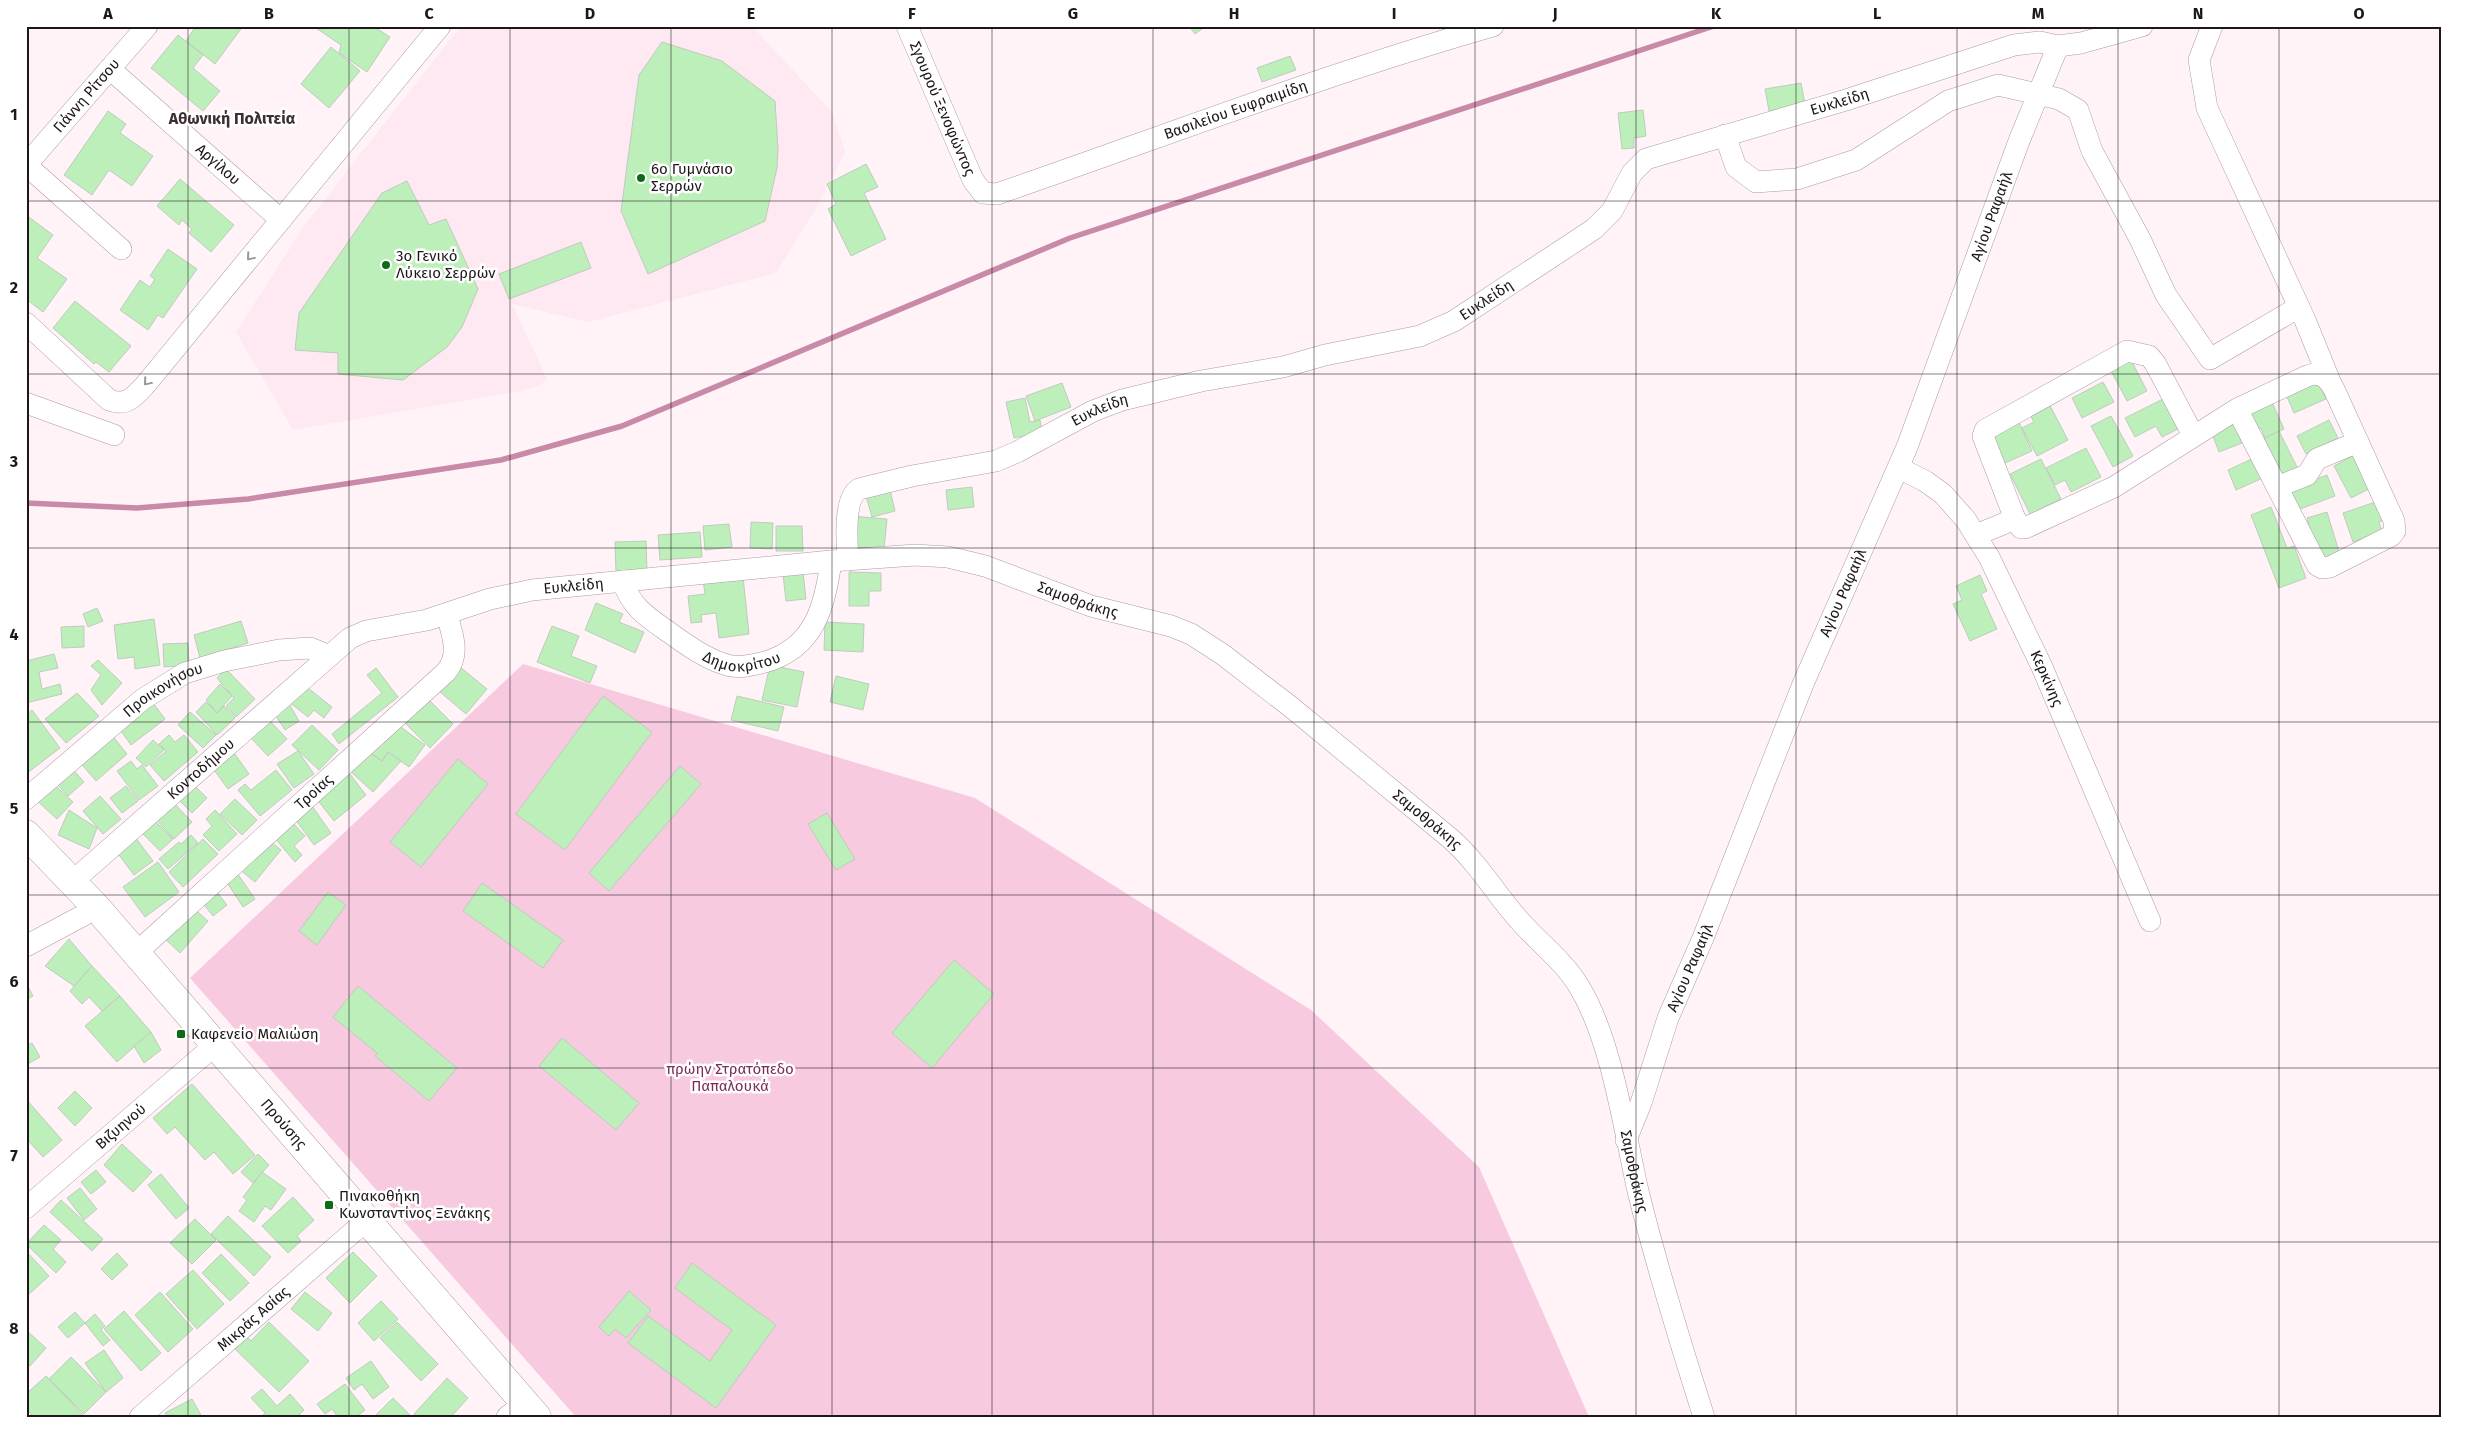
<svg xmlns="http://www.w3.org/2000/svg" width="2467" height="1443" viewBox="0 0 2467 1443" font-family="'Fira Sans',sans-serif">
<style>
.built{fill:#fee8f2}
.green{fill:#f7cadf}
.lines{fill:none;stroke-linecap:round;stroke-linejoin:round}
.stream{stroke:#c989a8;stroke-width:5.5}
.building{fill:#bdefba;stroke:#bfcbbe}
.street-casing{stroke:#ac9ba3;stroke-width:22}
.secondary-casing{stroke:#ac9ba3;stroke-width:29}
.street{stroke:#fff;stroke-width:21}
.secondary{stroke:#fff;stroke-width:28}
.oneway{stroke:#999798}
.grid{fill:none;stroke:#1d171a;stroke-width:1;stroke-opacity:0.55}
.poi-dot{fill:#0e6a14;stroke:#fff;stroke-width:2}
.labels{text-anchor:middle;stroke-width:5;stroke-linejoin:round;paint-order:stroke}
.street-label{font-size:15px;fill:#1d171a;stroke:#fff}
.poi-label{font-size:15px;fill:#1d171a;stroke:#fff;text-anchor:start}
.park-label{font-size:15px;fill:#7b2e59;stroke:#fff}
.neighbourhood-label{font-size:16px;font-weight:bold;fill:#3c2e34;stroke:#fff}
.neatline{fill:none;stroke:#1d171a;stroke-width:2}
.grid-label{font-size:16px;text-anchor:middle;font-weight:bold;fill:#1d171a}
</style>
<rect width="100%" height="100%" fill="#fff3f8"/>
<path class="built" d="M461,26H752L832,112L845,152L818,205L776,273L588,322L512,304L547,379L539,386L520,391L293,430L236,332L304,226Z"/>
<path class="green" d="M523,664L975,798L1311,1010L1479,1167L1589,1417H576L190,978Z"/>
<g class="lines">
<path class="stream" d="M26,503L137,508L248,499L501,460L622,426L1070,238L1714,26"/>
</g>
<g class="building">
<path d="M196,26H243L215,64L186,41Z"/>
<path d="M313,26H373L390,37L367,72L339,53L341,45Z"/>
<path d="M1189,26H1206L1195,34Z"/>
<path d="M178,35L203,55L193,68L220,91L203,111L151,68Z"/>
<path d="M662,42L722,61L775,101L778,149L777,168L765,221L648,274L621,211L639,75Z"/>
<path d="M331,47L360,71L329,108L301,84Z"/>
<path d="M1290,56L1296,70L1262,82L1257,68Z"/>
<path d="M1801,83L1805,104L1769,111L1765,89Z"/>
<path d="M1643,110L1646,136L1634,138V148L1622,149L1618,113Z"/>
<path d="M108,111L126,124L120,133L153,156L132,186L109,170L92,195L64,175Z"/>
<path d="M866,164L878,187L864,193L886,239L851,256L828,209L836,204L827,184Z"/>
<path d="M180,179L234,225L211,252L189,233L192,229L182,220L179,225L157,206Z"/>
<path d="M407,181L429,225L446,219L478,289L462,327L447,347L403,380L338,374V353L295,350L299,313L382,193Z"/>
<path d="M26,215L53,235L37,258L67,279L43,312L26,299Z"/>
<path d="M581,242L591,268L509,299L499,274Z"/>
<path d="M168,249L197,269L163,318L158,315L148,330L120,310L140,280L150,287L155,279L150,276Z"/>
<path d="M75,301L131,346L109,372L96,362L94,364L53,328Z"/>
<path d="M2128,354L2147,391L2127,401L2108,365Z"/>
<path d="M2317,378L2326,399L2294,413L2285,392Z"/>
<path d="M2103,382L2114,402L2082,418L2072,398Z"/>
<path d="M1062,383L1071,407L1035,421L1026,396Z"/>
<path d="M1025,398L1030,422L1040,420L1042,432L1014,438L1006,402Z"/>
<path d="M2046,398L2068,440L2037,456L2022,428L2034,422L2027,409Z"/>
<path d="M2163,399L2178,429L2162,437L2156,426L2135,437L2125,418Z"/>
<path d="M2271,400L2284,429L2265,438L2261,428L2253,432L2244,413Z"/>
<path d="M2111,416L2133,456L2113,467L2091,426Z"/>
<path d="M2018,420L2032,451L1996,467L1983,436Z"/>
<path d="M2329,420L2338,438L2306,454L2297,436Z"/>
<path d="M2234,422L2242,443L2219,452L2211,431Z"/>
<path d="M2279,431L2300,473L2281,482L2261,440Z"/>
<path d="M2086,448L2101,477L2071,492L2065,480L2055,485L2046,468Z"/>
<path d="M2354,455L2371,488L2351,498L2334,466Z"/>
<path d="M2256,457L2265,477L2236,490L2228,470Z"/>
<path d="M2041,459L2061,499L2030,514L2010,474Z"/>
<path d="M2327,475L2335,496L2292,512L2284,491Z"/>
<path d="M972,487L974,507L948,510L946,490Z"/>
<path d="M890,490L895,511L872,517L866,496Z"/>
<path d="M2381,500L2388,519L2379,522L2382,532L2353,542L2343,513Z"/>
<path d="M2271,507L2287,548L2294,546L2306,578L2279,588L2251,515Z"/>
<path d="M2327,512L2340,555L2319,562L2307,518Z"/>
<path d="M851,516L887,519L884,549L848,547Z"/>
<path d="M751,522L773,523L772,549L750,548Z"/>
<path d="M729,524L732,547L705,550L703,526Z"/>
<path d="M776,526H802L803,551H776Z"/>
<path d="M700,532L702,557L660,560L658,535Z"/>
<path d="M646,541L647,570L616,572L615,542Z"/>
<path d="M803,572L806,599L786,601L783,574Z"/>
<path d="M849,572L881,573V591H869V606H849Z"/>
<path d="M1980,575L1987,591L1981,594L1997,629L1970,641L1953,604L1962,600L1956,586Z"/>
<path d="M743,576L749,634L719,638L716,613L701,615L702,622L691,623L688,596L705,594L703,580Z"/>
<path d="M596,603L623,614L619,622L644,632L635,653L585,630Z"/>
<path d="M97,608L103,621L88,627L83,614Z"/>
<path d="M154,619L160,665L135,669L134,657L118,659L114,625Z"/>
<path d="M241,621L248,643L200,658L194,635Z"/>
<path d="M825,622L864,624L863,652L824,650Z"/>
<path d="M84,626V647L62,648L61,627Z"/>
<path d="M552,626L579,636L571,656L597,666L590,683L537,662Z"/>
<path d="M188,643L189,665L164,667L163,644Z"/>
<path d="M54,654L58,668L39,672L42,689L60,684L62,694L26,703V661Z"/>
<path d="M98,660L122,683L102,705L91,690L101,675L91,666Z"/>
<path d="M770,665L804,672L797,707L762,700Z"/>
<path d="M460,667L487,689L466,714L439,691Z"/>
<path d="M376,668L398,697L339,744L332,734L382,693L367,675Z"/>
<path d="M226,669L255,699L236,717L226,706L234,698L217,678Z"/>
<path d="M836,676L869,684L863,710L830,702Z"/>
<path d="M220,684L232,696L217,713L206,700Z"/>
<path d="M303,684L332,707L324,718L314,710L308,717L289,702Z"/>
<path d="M77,693L99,716L66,743L45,719Z"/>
<path d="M603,696L652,732L565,850L516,814Z"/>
<path d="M737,696L784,707L778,731L731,720Z"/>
<path d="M150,699L165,719L131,745L116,724Z"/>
<path d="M287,700L299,721L285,730L272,710Z"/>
<path d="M429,700L453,724L430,748L401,719Z"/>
<path d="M206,702L217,713L224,706L235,718L217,735L196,712Z"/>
<path d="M32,710L60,748L26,774V715Z"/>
<path d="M190,712L216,735L203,748L178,725Z"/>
<path d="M265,716L287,739L268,756L247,734Z"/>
<path d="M312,725L338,750L319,770L292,745Z"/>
<path d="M398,725L425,745L409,767L388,752L382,761L368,751Z"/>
<path d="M111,734L127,754L96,781L78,760Z"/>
<path d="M169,735L175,742L184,735L198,752L164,781L150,765L166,751L159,744Z"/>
<path d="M153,740L164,750L146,767L136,758Z"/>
<path d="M230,747L249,774L228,789L209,763Z"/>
<path d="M298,751L314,774L294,788L277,764Z"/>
<path d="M367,751L382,761L388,752L401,761L373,792L349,770Z"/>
<path d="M458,759L488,784L421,867L390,842Z"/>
<path d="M131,761L137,769L142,765L158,786L139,800L117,771Z"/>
<path d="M70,766L84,782L68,796L53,780Z"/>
<path d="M680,766L701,784L609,891L589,873Z"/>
<path d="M346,769L366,795L334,821L316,798Z"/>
<path d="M276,770L292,790L260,816L238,790L245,784L251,790Z"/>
<path d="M50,781L73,802L57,819L34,798Z"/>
<path d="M191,782L207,798L192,813L176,797Z"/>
<path d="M126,786L138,801L122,813L110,798Z"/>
<path d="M100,796L121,819L103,834L83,811Z"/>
<path d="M170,799L192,822L174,839L152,815Z"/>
<path d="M235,799L257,820L242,835L220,814Z"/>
<path d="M310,803L331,833L314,845L293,816Z"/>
<path d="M69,810L97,828L89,849L58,835Z"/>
<path d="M215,810L237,834L219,851L203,835L212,826L206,819Z"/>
<path d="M827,813L855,859L836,870L808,824Z"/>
<path d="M152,818L173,839L160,851L139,830Z"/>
<path d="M292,822L305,836L294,846L302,855L295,862L274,837Z"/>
<path d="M132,833L153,861L134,875L113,847Z"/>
<path d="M191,835L198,843L168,869L159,859L179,842L181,844Z"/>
<path d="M265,837L281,850L255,882L239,869Z"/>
<path d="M203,839L218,854L183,887L169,872Z"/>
<path d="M158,862L179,892L145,917L123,887Z"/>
<path d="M235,870L255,899L243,907L224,878Z"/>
<path d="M482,883L563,940L543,968L463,911Z"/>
<path d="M213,887L227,905L213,916L199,898Z"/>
<path d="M328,892L346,905L317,945L299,931Z"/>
<path d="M190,905L208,921L180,953L161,935Z"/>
<path d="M69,939L92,966L74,986L45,966Z"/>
<path d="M954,960L994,994L932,1068L892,1033Z"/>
<path d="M92,966L120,996L102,1011L89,997L82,1004L70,991Z"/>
<path d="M26,983L33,996L26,1000Z"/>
<path d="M358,986L457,1068L429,1101L375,1056L377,1053L333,1017Z"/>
<path d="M120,996L151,1032L117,1062L85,1026Z"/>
<path d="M151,1032L161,1050L144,1063L134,1046Z"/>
<path d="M562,1038L639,1103L616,1130L539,1066Z"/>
<path d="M32,1043L40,1057L26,1065V1046Z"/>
<path d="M192,1084L255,1155L233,1174L214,1152L205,1160L175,1127L167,1134L153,1118Z"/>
<path d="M75,1091L92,1108L75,1126L58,1108Z"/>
<path d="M26,1099L62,1140L43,1157L26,1138Z"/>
<path d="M122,1144L152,1172L133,1192L104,1165Z"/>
<path d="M258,1154L269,1165L253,1183L241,1172Z"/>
<path d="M96,1170L106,1182L91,1194L81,1182Z"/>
<path d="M262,1172L286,1189L271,1210L265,1206L254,1222L239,1211L247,1200L243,1197Z"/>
<path d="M161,1174L189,1208L176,1219L148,1185Z"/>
<path d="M80,1188L97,1209L84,1220L67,1198Z"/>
<path d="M293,1197L314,1220L297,1236L301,1241L288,1253L262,1226Z"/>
<path d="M61,1200L103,1239L92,1251L50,1212Z"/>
<path d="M228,1216L271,1257L254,1276L211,1234Z"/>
<path d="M195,1219L216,1240L192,1264L170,1243Z"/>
<path d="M44,1225L61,1240L53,1249L66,1262L56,1273L26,1244Z"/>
<path d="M26,1251L49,1276L28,1295L26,1293Z"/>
<path d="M353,1252L377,1276L350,1303L326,1278Z"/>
<path d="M117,1253L128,1265L112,1280L101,1269Z"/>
<path d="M221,1254L249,1283L230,1301L202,1273Z"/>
<path d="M692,1263L776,1325L716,1408L628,1343L648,1316L710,1361L732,1330L675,1288Z"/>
<path d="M193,1270L224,1304L197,1329L166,1294Z"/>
<path d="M629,1291L651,1310L626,1338L615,1329L609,1336L599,1327Z"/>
<path d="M160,1292L193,1329L168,1352L135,1315Z"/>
<path d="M305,1292L332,1313L318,1331L291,1309Z"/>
<path d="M381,1301L398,1319L374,1341L358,1323Z"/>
<path d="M124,1311L161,1353L141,1371L104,1329Z"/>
<path d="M75,1312L85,1323L68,1338L58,1327Z"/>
<path d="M95,1314L105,1326L101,1330L110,1340L103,1346L85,1323Z"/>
<path d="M269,1322L309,1361L279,1392L234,1348L246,1336L251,1341Z"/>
<path d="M397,1322L438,1364L421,1381L380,1338Z"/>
<path d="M26,1330L46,1348L30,1366L26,1363L28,1349Z"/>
<path d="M104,1350L123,1378L106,1392L85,1363Z"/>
<path d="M71,1357L106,1392L84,1414L49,1379Z"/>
<path d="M371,1361L389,1387L373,1399L362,1384L354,1390L346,1378Z"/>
<path d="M46,1376L83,1415L82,1417H34L26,1409V1394Z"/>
<path d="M447,1378L468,1398L451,1417H418L414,1414Z"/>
<path d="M345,1384L365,1410L356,1417H338L332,1409L325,1414L317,1404Z"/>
<path d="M262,1389L277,1406L290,1394L304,1410L297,1417H261L265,1413L251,1398Z"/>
<path d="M393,1398L412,1417H374Z"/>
<path d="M192,1399L202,1417H167L165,1413Z"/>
</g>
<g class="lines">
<defs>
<g id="street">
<path id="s1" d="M907,26L973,180L983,193L997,194C1162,137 1325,74 1493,26"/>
<path d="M2212,26L2199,60L2207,108L2305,320L2331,384"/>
<path id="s2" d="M110,69L281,220"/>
<path d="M1725,135L1736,167L1756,182L1797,179L1856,160L1948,101L1998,85L2059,99L2078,110L2092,151L2140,239L2166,295L2210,359L2299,307"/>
<path id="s3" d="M26,165L147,26"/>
<path d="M26,165L121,249"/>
<path d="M26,323L109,400C127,407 135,396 146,384L440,26"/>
<path d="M26,403L114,435"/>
<path id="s4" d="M1899,468L1925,481L1943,494L1966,520L1989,557L2042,667L2150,921"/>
<path d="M2277,487L2307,475L2317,459L2358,442"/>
<path d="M2015,519L1983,436L1985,430L2127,351L2149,356L2155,363L2193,435"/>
<path d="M1976,535L2015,519L2021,528H2025L2114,487L2237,409L2307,376C2320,371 2327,377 2334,389L2394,521L2395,531L2391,536L2330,567L2322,568L2317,565L2237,409"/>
<path id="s5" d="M848,560C847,542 843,499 859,489L912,476L996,461L1017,452L1093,411L1122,400L1201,381L1283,367L1325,355L1420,336L1454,321L1594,229L1612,211L1632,173L1646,159L1846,100L2014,45L2040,42L2058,46L2081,43L2142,26"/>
<path id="s6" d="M623,581C630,607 650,619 670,633C688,646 709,661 731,666C742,668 753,665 765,662C814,648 825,607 831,561"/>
<path id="s7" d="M26,799L143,699L185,673L224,661L279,650L310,648L329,656"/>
<path id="s8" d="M73,881L350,638L366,631L427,620L490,599L532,590L831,561L915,555L948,557L985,566L1091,606L1171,626L1191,634L1222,654L1291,707L1451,839C1478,863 1496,894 1519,920C1539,943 1565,962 1580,988C1612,1042 1624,1129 1638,1191C1657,1268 1680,1342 1704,1417"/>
<path d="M26,946L97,908"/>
<path id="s9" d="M136,953L446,672C461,654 452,634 447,615"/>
<path id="s10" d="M1626,1140L1641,1103L1668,1018L1703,938L1803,684L1907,447L2019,141L2058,46"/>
<path id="s11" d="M26,1208L215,1045"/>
<path id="s12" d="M140,1417L367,1220"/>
<path d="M507,1417L525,1403"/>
</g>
<g id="secondary">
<path id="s13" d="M26,834L97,908L537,1417"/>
</g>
</defs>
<use href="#street" class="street-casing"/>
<use href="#secondary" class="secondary-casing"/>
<use href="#street" class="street"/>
<use href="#secondary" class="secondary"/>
</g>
<defs><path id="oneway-chevron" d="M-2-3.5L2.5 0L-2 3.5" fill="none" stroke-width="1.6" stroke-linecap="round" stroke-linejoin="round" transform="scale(1.25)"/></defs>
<g class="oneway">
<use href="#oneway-chevron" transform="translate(250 257) rotate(130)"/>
<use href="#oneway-chevron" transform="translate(147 382) rotate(130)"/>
</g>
<path class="grid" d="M188,26V1417M349,26V1417M510,26V1417M671,26V1417M832,26V1417M992,26V1417M1153,26V1417M1314,26V1417M1475,26V1417M1636,26V1417M1796,26V1417M1957,26V1417M2118,26V1417M2279,26V1417M26,201H2441M26,374H2441M26,548H2441M26,722H2441M26,895H2441M26,1068H2441M26,1242H2441"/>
<g class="poi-dot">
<circle cx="641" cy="178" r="5"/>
<circle cx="386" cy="265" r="5"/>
<rect x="176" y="1029" width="10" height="10" rx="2.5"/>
<rect x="324" y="1200" width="10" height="10" rx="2.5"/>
</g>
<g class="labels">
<g class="street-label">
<text dy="5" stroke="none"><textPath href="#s3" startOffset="92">Γιάννη Ρίτσου</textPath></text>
<text dy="5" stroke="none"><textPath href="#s5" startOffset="1154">Ευκλείδη</textPath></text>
<text dy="5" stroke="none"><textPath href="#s1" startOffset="90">Σγουρού Ξενοφώντος</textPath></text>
<text dy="5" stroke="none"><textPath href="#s1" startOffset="451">Βασιλείου Ευφραιμίδη</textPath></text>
<text dy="5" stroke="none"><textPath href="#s2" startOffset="144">Αργίλου</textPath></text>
<text dy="5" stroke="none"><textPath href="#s10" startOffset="994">Αγίου Ραφαήλ</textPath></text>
<text dy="5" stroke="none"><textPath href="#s5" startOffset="735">Ευκλείδη</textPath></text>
<text dy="5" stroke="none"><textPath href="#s5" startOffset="330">Ευκλείδη</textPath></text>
<text dy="5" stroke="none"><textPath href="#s8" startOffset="599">Ευκλείδη</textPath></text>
<text dy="5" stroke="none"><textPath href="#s10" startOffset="589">Αγίου Ραφαήλ</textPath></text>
<text dy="5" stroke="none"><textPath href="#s8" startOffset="1112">Σαμοθράκης</textPath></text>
<text dy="5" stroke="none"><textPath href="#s6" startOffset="152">Δημοκρίτου</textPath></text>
<text dy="5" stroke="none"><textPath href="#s4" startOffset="264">Κερκίνης</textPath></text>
<text dy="5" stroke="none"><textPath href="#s7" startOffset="176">Προικονήσου</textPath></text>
<text dy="5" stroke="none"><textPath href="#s8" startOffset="170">Κοντοδήμου</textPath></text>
<text dy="5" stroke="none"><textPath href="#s9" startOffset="240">Τροίας</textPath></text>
<text dy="5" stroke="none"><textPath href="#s8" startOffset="1531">Σαμοθράκης</textPath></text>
<text dy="5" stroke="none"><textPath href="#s10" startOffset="184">Αγίου Ραφαήλ</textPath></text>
<text dy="5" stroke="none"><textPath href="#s13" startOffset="388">Προύσης</textPath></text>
<text dy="5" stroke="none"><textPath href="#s11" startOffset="125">Βιζυηνού</textPath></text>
<text dy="5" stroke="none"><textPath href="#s8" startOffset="1951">Σαμοθράκης</textPath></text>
<text dy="5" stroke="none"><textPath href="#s12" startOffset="150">Μικράς Ασίας</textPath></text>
</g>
<g class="poi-label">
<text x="651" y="174">6ο Γυμνάσιο<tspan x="651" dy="17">Σερρών</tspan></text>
<text x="396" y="261">3ο Γενικό<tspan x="396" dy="17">Λύκειο Σερρών</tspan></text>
<text x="191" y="1039">Καφενείο Μαλιώση</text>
<text x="339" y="1201">Πινακοθήκη<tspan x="339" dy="17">Κωνσταντίνος Ξενάκης</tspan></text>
</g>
<g class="park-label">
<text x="730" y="1074">πρώην Στρατόπεδο<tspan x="730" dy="17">Παπαλουκά</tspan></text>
</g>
<g class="neighbourhood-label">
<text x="232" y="124">Αθωνική Πολιτεία</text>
</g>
</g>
<rect width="2467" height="1443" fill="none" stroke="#ffffff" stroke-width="55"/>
<rect x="28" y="28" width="2412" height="1388" class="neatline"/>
<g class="grid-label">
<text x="108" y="19">A</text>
<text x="269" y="19">B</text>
<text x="429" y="19">C</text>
<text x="590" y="19">D</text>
<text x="751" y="19">E</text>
<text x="912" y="19">F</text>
<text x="1073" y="19">G</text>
<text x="1234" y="19">H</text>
<text x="1394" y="19">I</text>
<text x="1555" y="19">J</text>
<text x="1716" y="19">K</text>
<text x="1877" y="19">L</text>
<text x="2038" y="19">M</text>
<text x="2198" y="19">N</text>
<text x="2359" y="19">O</text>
<text x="14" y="120">1</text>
<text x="14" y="293">2</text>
<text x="14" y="467">3</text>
<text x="14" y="640">4</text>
<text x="14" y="814">5</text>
<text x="14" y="987">6</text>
<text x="14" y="1161">7</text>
<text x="14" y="1334">8</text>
</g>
</svg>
